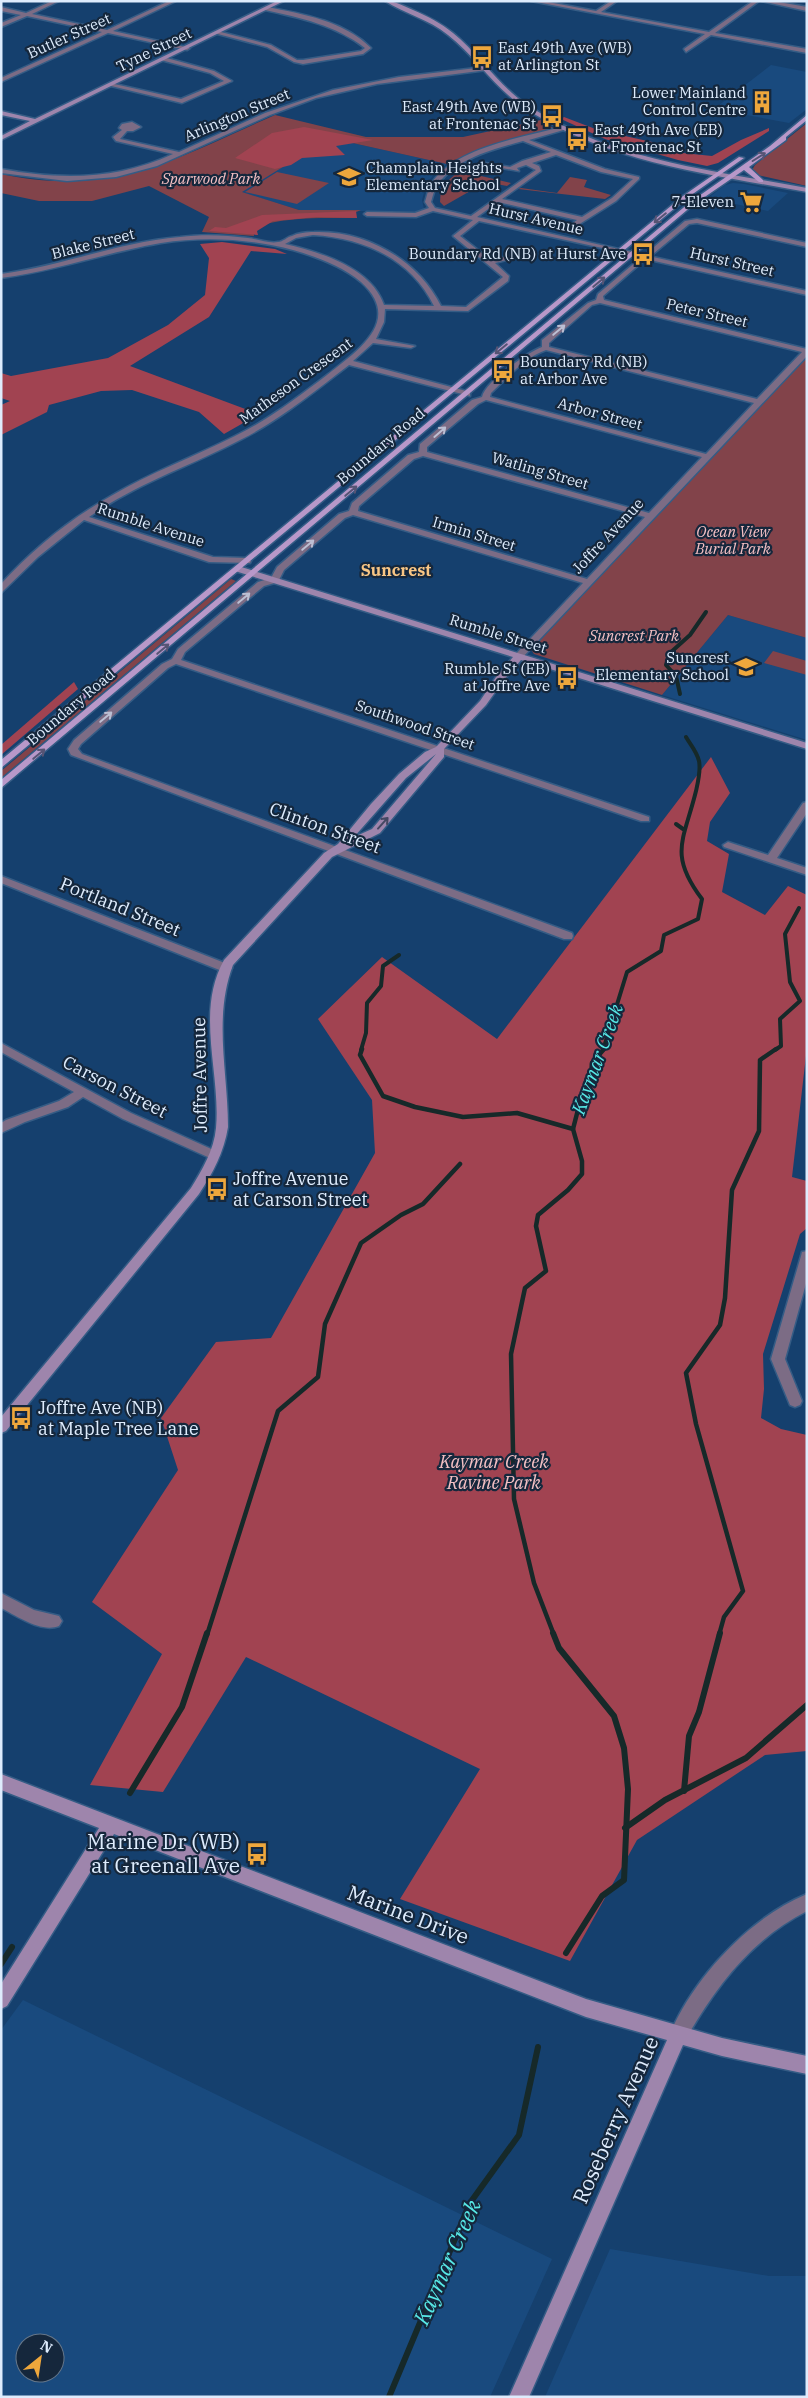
<svg xmlns="http://www.w3.org/2000/svg" width="808" height="2398" viewBox="0 0 808 2398" font-family="'IBM Plex Serif',serif">
<style>
.built{fill:#194a7e;fill-rule:evenodd}
.green{fill:#82434a}
.forest{fill:#a14351}
.lines{fill:none;stroke-linecap:round;stroke-linejoin:round}
.stream-far2{stroke:#162929;stroke-width:4}
.stream-far1{stroke:#162929;stroke-width:4.5}
.stream{stroke:#162929;stroke-width:6}
.street-casing{stroke:#355c85;stroke-width:3}
.secondary-casing{stroke:#355c85;stroke-width:3}
.primary-casing{stroke:#355c85;stroke-width:3}
.street{fill:#7c6c85;fill-rule:evenodd}
.secondary{fill:#9e85ac;fill-rule:evenodd}
.primary{fill:#b898c9;fill-rule:evenodd}
.oneway{stroke:#565474}
.oneway2{stroke:#bcbfd3}
.oneway3{stroke:#454863}
.labels{text-anchor:middle;stroke-width:4.5;stroke-linejoin:round;paint-order:stroke}
.far-street-label{font-size:15px;fill:#deecfd;stroke:#15273c}
.far-poi-label{font-size:15px;fill:#deecfd;stroke:#15273c;text-anchor:end}
.far-park-label{font-size:15px;font-style:italic;fill:#f5c0c4;stroke:#15273c}
.far-neighbourhood-label{font-size:16px;font-weight:bold;fill:#f8c685;stroke:#15273c}
.street-label{font-size:18px;fill:#deecfd;stroke:#15273c}
.poi-label{font-size:18px;fill:#deecfd;stroke:#15273c;text-anchor:start}
.park-label{font-size:18px;font-style:italic;fill:#f5c0c4;stroke:#15273c}
.water-label{font-size:19px;font-style:italic;fill:#57e9e7;stroke:#15273c}
.near-poi-label{font-size:21px;fill:#deecfd;stroke:#15273c;text-anchor:end}
.near-street-label{font-size:21px;fill:#deecfd;stroke:#15273c}
.near-water-label{font-size:22px;font-style:italic;fill:#57e9e7;stroke:#15273c}
</style>
<rect width="100%" height="100%" fill="#15406e"/>
<g class="built">
<path d="M771,65L807,72V109L789,123L714,109Z"/>
<path d="M330,138L447,164L434,174L426,185L422,200L424,209L418,212L299,210L241,192Z"/>
<path d="M733,183L744,184L788,193L768,211L708,198L725,185Z"/>
<path d="M728,615L807,638V740L662,695Z"/>
<path d="M23,2000L552,2259L490,2397H1V2030ZM25,2343H55V2373H25Z"/>
<path d="M610,2249L769,2276H807V2397H545Z"/>
</g>
<g class="green">
<path d="M275,115L366,137H463L541,120L553,128L473,152L447,164L330,138L242,192L299,210H361L354,213L357,218C323,218 285,216 253,228L254,236L202,232L209,217L149,186L92,201H39L1,193V174C113,198 177,158 275,115Z"/>
<path d="M807,123V186L753,174L752,170L755,165Z"/>
<path d="M459,171L464,172L511,183L507,186L486,182L444,206L440,202L441,187Z"/>
<path d="M277,172L329,183L297,204L245,192Z"/>
<path d="M570,177L587,180L584,187L611,195L605,199L518,189L521,188L557,193Z"/>
<path d="M807,355V638L728,615L662,695L534,654L532,651L540,638Z"/>
<path d="M231,579L236,581L1,778V771Z"/>
<path d="M773,651L807,661V675L764,663Z"/>
</g>
<g class="forest">
<path d="M564,117L598,130L661,144L668,149L683,153L712,156L741,140L769,128V131L718,163L707,166L678,160L605,139L561,119Z"/>
<path d="M304,127L373,140L336,146L345,155L302,158L291,165L275,169L235,158L272,133Z"/>
<path d="M356,211L357,218L317,217L273,221L257,231L258,235L209,231L215,227L226,228L262,215Z"/>
<path d="M222,242L275,249L287,254L251,251L209,317L130,366L259,414L224,434L199,412L132,390L101,391L49,405L47,412L1,435V405L10,401L1,398V373L11,376L108,358L168,325L205,295L209,258L200,244Z"/>
<path d="M74,682L78,689L1,755V745Z"/>
<path d="M711,757L730,793L710,822L707,841L729,854L722,892L765,915L788,886L807,895V1047L792,1177L807,1181V1228L800,1234L763,1354L764,1389L761,1418L781,1429L807,1435V1751L765,1755L637,1840L570,1961L400,1899L480,1769L246,1657L163,1792L90,1785L162,1654L92,1602L178,1470L161,1418L216,1342L271,1338L375,1153L372,1100L318,1019L382,957L497,1039Z"/>
</g>
<g class="lines">
<g class="stream-far2">
<path d="M680,694L676,676L666,665L670,653L690,635L706,612"/>
<path d="M676,824L683,829"/>
<path d="M361,1050L366,1033L367,1003L381,986L383,966L399,955"/>
<path d="M603,1050L627,972L661,951L664,935L698,919L702,899C668,854 684,840 696,791C698,782 701,770 699,761C697,752 690,744 686,737"/>
<path d="M775,1050L781,1046L780,1019L800,1001L790,982L785,934L799,908"/>
</g>
<g class="stream-far1">
<path d="M362,1049L360,1055L383,1096L415,1107L463,1117L517,1113L573,1129"/>
<path d="M207,1635L278,1411L318,1377L325,1324L361,1243L401,1215L423,1204L460,1164"/>
<path d="M554,1635L534,1583L514,1499L511,1354L525,1288L546,1271L536,1226L538,1215L568,1190L582,1174V1161L573,1129L581,1098L590,1087L592,1063L604,1049"/>
<path d="M719,1635L724,1617L743,1591L696,1424L686,1373L720,1325L725,1298L732,1190L759,1131L760,1060L776,1049"/>
</g>
<g class="stream">
<path d="M553,1633L559,1648L614,1716L624,1748L628,1789L624,1880L602,1896L566,1953"/>
<path d="M684,1791L689,1736L699,1712L720,1633"/>
<path d="M130,1793L182,1707L207,1633"/>
<path d="M625,1828L665,1800L746,1758L807,1705"/>
<path d="M1,1964L12,1947"/>
<path d="M389,2397L470,2203L519,2135L538,2047"/>
</g>
<defs>
<g id="street">
<path d="M52,1H59L32,14L107,30L169,1H176L113,31L190,48L187,50L108,33L1,82V78L102,32L27,16L1,27V23L21,15L1,11V7L26,13Z"/>
<path d="M531,1H543L596,11L611,1H617L601,12L709,32L753,1H759L715,33L807,49V53L711,35L686,52L684,49L705,34Z"/>
<path d="M761,1H773L807,7V11Z"/>
<path d="M267,7C303,14 344,21 371,48L363,54L303,64L294,62L267,47L214,33L217,31L271,45L297,60H303L361,51L365,48C335,25 301,18 265,10Z"/>
<path d="M163,57L214,71L232,81L182,103L107,85L110,83L181,99L224,81L210,73L161,60Z"/>
<path d="M485,67L487,70L377,84L316,98L270,115L157,166L116,177L67,181L1,173V169C61,180 117,180 173,154L116,141L113,137L122,130L119,128L122,124L132,122L141,127L133,131H127L120,139L179,152L265,113L333,90L399,77Z"/>
<path d="M565,126L567,129L529,140L605,169L639,177V179L616,201L570,230L567,228L568,227L577,220L498,202L477,217L632,252L634,253V255L479,221L460,236L491,260L530,251L533,253L495,263L509,276L508,281L468,311L385,309L384,322L376,339L415,346L411,348L373,343L353,361L470,392V396L349,365C315,391 281,419 242,439C191,466 137,483 89,517L213,557L247,558L251,561L250,563L209,562L84,520L38,557L1,593V584C33,549 70,519 111,496C151,472 194,457 235,436C268,420 298,397 327,375C357,351 404,321 361,282C342,266 317,257 293,250C251,239 205,236 161,243C107,252 56,271 1,278V274C62,266 119,242 180,237C203,234 225,235 248,238C257,239 270,244 278,242C283,242 287,237 292,236C298,233 307,232 314,232C366,230 418,260 441,306L466,307L503,277L453,236L473,220L433,211L416,217L367,216L364,214L367,212L415,213L429,208L425,202C427,196 428,189 431,184C455,147 525,137 565,126ZM523,141L551,152L522,161L510,167L485,163V165L519,171L517,168L526,165L536,170L471,216L435,208L431,202C433,196 434,189 438,184C457,158 494,149 523,141ZM556,155L601,172L633,179L612,198L582,217L502,199L541,171L539,166L532,163ZM313,235C364,238 411,259 434,306L384,305C371,267 319,252 285,244L296,238Z"/>
<path d="M697,219L807,243V247L697,223L689,224L653,254V257L807,291V295L650,260L642,262L603,296L604,300L807,349V356L522,658H516L514,656L583,583L353,515L345,518L284,570L278,582L264,586L185,652L181,660L649,817V821H641L176,664L168,668L81,744L78,749L82,754L572,933L573,936L572,939H564L71,755L68,749L74,740L162,664L172,659L178,649L258,582L271,578L277,567L339,514L349,511L352,503L408,455L419,452L420,444L472,400L482,397C485,382 528,352 542,347V340L588,303L596,300L598,294L638,260L647,257L648,252L685,221ZM600,303L802,352L757,399L549,347V343L592,305ZM546,350L754,403L706,454L490,397L491,393C508,377 524,358 546,350ZM486,400L702,457L649,513L427,452V447L478,404ZM423,456L645,517L587,579L358,511L359,506L414,459Z"/>
<path d="M807,802V813L777,858L807,868V875L724,847L723,845L728,842L768,855L803,803Z"/>
<path d="M1,876L230,965L232,968L230,971H222L1,883Z"/>
<path d="M1,1043L131,1113L218,1152L220,1155L214,1160L210,1158L123,1119L83,1097L68,1107L25,1122L1,1133V1123L6,1120L59,1101L74,1092L1,1052Z"/>
<path d="M807,1251V1280L785,1359L802,1401L800,1405L795,1407L790,1405L771,1359L801,1256L802,1252Z"/>
<path d="M1,1593L34,1610L59,1616L62,1621L59,1626C41,1633 17,1616 1,1608Z"/>
<path d="M807,1894V1911C750,1940 715,1988 684,2042L678,2045L672,2042L669,2036C693,1978 749,1918 807,1894Z"/>
</g>
<g id="secondary">
<path d="M277,1H284L1,140V136L30,121L1,115V111L35,119Z"/>
<path d="M385,1C395,1 404,6 413,10C427,16 441,23 453,33C479,54 497,84 526,104C608,160 711,170 807,188V192C710,174 605,163 522,106C493,86 475,56 448,35C429,19 405,14 385,1Z"/>
<path d="M238,566L807,743V749L521,660L503,681L486,705L444,749V757L380,833L332,857L233,965C213,1018 228,1072 228,1127C224,1152 213,1173 199,1194L6,1431L1,1433V1417L191,1188C202,1170 214,1150 216,1128C221,1073 195,1012 224,960L324,853L338,844L371,804L399,774L425,752L436,747L480,701L496,677L513,657L235,571L234,569ZM436,754L372,829L354,837L406,778Z"/>
<path d="M1,1774L586,1999L722,2038L807,2056V2074L722,2056L683,2045L529,2397H509L667,2040L586,2017L114,1834L7,2006L1,2009V1984L99,1828L1,1790Z"/>
</g>
<g id="primary">
<path d="M807,115V120L786,137V140L749,167L763,180V182H759L744,170L693,205L1,788V780L689,203L770,146Z"/>
<path d="M739,157L744,158L687,198L1,768V760L683,196Z"/>
</g>
</defs>
<use href="#street" class="street-casing"/>
<use href="#secondary" class="secondary-casing"/>
<use href="#primary" class="primary-casing"/>
<use href="#street" class="street"/>
<use href="#secondary" class="secondary"/>
<use href="#primary" class="primary"/>
</g>
<defs><path id="oneway-shaft" d="M-6 0H5M1.5-3L5.5 0L1.5 3" fill="none" stroke-width="1.6" stroke-linecap="round" stroke-linejoin="round" transform="scale(1.25)"/></defs>
<g class="oneway">
<use href="#oneway-shaft" transform="translate(759 157) rotate(-32)"/>
<use href="#oneway-shaft" transform="translate(660 218) rotate(141)"/>
<use href="#oneway-shaft" transform="translate(599 282) rotate(-40)"/>
<use href="#oneway-shaft" transform="translate(501 349) rotate(141)"/>
<use href="#oneway-shaft" transform="translate(351 491) rotate(-40)"/>
<use href="#oneway-shaft" transform="translate(163 649) rotate(-40)"/>
<use href="#oneway-shaft" transform="translate(39 754) rotate(-40)"/>
</g>
<g class="oneway2">
<use href="#oneway-shaft" transform="translate(559 330) rotate(-40)"/>
<use href="#oneway-shaft" transform="translate(440 432) rotate(-41)"/>
<use href="#oneway-shaft" transform="translate(308 545) rotate(-40)"/>
<use href="#oneway-shaft" transform="translate(244 598) rotate(-40)"/>
<use href="#oneway-shaft" transform="translate(106 717) rotate(-40)"/>
</g>
<use class="oneway3" href="#oneway-shaft" transform="translate(383 823) rotate(-48)"/>
<defs>
<symbol id="bus-bare" viewBox="-9 -9 18 18"><path d="M-5-6H5V4H4V6H2V4H-2V6H-4V4H-5ZM-3.5-4V0h7V-4ZM-3.5 1.2v1.5H-2V1.2ZM2 1.2v1.5H3.5V1.2Z" fill="#eea73c" stroke="#15273c" stroke-width="2.5" paint-order="stroke"/></symbol>
<symbol id="building-bare" viewBox="-9 -9 18 18"><path d="M-4-6H4V6H1V3H-1V6H-4ZM-2.5-4.3h1.7v1.8h-1.7ZM.8-4.3h1.7v1.8H.8ZM-2.5-1h1.7V.8h-1.7ZM.8-1h1.7V.8H.8Z" fill="#eea73c" stroke="#15273c" stroke-width="2.5" paint-order="stroke"/></symbol>
<symbol id="school-bare" viewBox="-9 -9 18 18"><path d="M0-5L7-2L0 1L-7-2ZM-4 1L0 2.5L4 1V4Q0 6-4 4Z" fill="#eea73c" stroke="#15273c" stroke-width="2.5" paint-order="stroke"/></symbol>
<symbol id="supermarket-bare" viewBox="-9 -9 18 18"><path d="M-6-5.5h2.5l.6 2H6L4.5 2H-2.5L-4.4-4H-6ZM-1.5 3.2a1.3 1.3 0 1 0 .1 0ZM3 3.2a1.3 1.3 0 1 0 .1 0Z" fill="#eea73c" stroke="#15273c" stroke-width="2.5" paint-order="stroke"/></symbol>
</defs>
<g fill-rule="evenodd">
<use href="#bus-bare" x="466" y="41" width="32" height="32"/>
<use href="#building-bare" x="746" y="86" width="32" height="32"/>
<use href="#bus-bare" x="536" y="100" width="32" height="32"/>
<use href="#bus-bare" x="561" y="123" width="32" height="32"/>
<use href="#school-bare" x="333" y="161" width="32" height="32"/>
<use href="#supermarket-bare" x="735" y="186" width="32" height="32"/>
<use href="#bus-bare" x="627" y="238" width="32" height="32"/>
<use href="#bus-bare" x="487" y="355" width="32" height="32"/>
<use href="#school-bare" x="730" y="651" width="32" height="32"/>
<use href="#bus-bare" x="551" y="662" width="32" height="32"/>
<use href="#bus-bare" x="201" y="1173" width="32" height="32"/>
<use href="#bus-bare" x="5" y="1402" width="32" height="32"/>
<use href="#bus-bare" x="241" y="1838" width="32" height="32"/>
</g>
<g class="labels">
<g class="far-street-label">
<text transform="translate(69 36) rotate(-24)" y="5">Butler Street</text>
<text transform="translate(154 50) rotate(-26)" y="5">Tyne Street</text>
<text transform="translate(237 115) rotate(-23)" y="5">Arlington Street</text>
<text transform="translate(536 219) rotate(13)" y="5">Hurst Avenue</text>
<text transform="translate(93 244) rotate(-14)" y="5">Blake Street</text>
<text transform="translate(732 262) rotate(13)" y="5">Hurst Street</text>
<text transform="translate(707 313) rotate(13)" y="5">Peter Street</text>
<text transform="translate(296 381) rotate(-36)" y="5">Matheson Crescent</text>
<text transform="translate(600 414) rotate(15)" y="5">Arbor Street</text>
<text transform="translate(381 446) rotate(-40)" y="5">Boundary Road</text>
<text transform="translate(540 471) rotate(16)" y="5">Watling Street</text>
<text transform="translate(151 525) rotate(18)" y="5">Rumble Avenue</text>
<text transform="translate(474 534) rotate(17)" y="5">Irmin Street</text>
<text transform="translate(608 536) rotate(-47)" y="5">Joffre Avenue</text>
<text transform="translate(498 634) rotate(17)" y="5">Rumble Street</text>
<text transform="translate(71 707) rotate(-40)" y="5">Boundary Road</text>
<text transform="translate(415 725) rotate(19)" y="5">Southwood Street</text>
</g>
<g class="far-poi-label">
<text x="498" y="53" text-anchor="start">East 49th Ave (WB)<tspan x="498" dy="17">at Arlington St</tspan></text>
<text x="746" y="98">Lower Mainland<tspan x="746" dy="17">Control Centre</tspan></text>
<text x="536" y="112">East 49th Ave (WB)<tspan x="536" dy="17">at Frontenac St</tspan></text>
<text x="594" y="135" text-anchor="start">East 49th Ave (EB)<tspan x="594" dy="17">at Frontenac St</tspan></text>
<text x="366" y="173" text-anchor="start">Champlain Heights<tspan x="366" dy="17">Elementary School</tspan></text>
<text x="734" y="207">7-Eleven</text>
<text x="626" y="259">Boundary Rd (NB) at Hurst Ave</text>
<text x="520" y="367" text-anchor="start">Boundary Rd (NB)<tspan x="520" dy="17">at Arbor Ave</tspan></text>
<text x="729" y="663">Suncrest<tspan x="729" dy="17">Elementary School</tspan></text>
<text x="550" y="674">Rumble St (EB)<tspan x="550" dy="17">at Joffre Ave</tspan></text>
</g>
<g class="far-park-label">
<text x="211" y="184">Sparwood Park</text>
<text x="733" y="537">Ocean View<tspan x="733" dy="17">Burial Park</tspan></text>
<text x="634" y="641">Suncrest Park</text>
</g>
<g class="far-neighbourhood-label">
<text x="396" y="576">Suncrest</text>
</g>
<g class="street-label">
<text transform="translate(325 828) rotate(20)" y="6">Clinton Street</text>
<text transform="translate(120 907) rotate(22)" y="6">Portland Street</text>
<text transform="translate(200 1075) rotate(-91)" y="6">Joffre Avenue</text>
<text transform="translate(115 1087) rotate(27)" y="6">Carson Street</text>
</g>
<g class="poi-label">
<text x="233" y="1185">Joffre Avenue<tspan x="233" dy="21">at Carson Street</tspan></text>
<text x="38" y="1414">Joffre Ave (NB)<tspan x="38" dy="21">at Maple Tree Lane</tspan></text>
</g>
<g class="park-label">
<text x="494" y="1468">Kaymar Creek<tspan x="494" dy="21">Ravine Park</tspan></text>
</g>
<g class="water-label">
<text transform="translate(597 1059) rotate(-70)" y="7">Kaymar Creek</text>
</g>
<g class="near-poi-label">
<text x="240" y="1849">Marine Dr (WB)<tspan x="240" dy="24">at Greenall Ave</tspan></text>
</g>
<g class="near-street-label">
<text transform="translate(408 1915) rotate(21)" y="7">Marine Drive</text>
<text transform="translate(616 2120) rotate(-66)" y="7">Roseberry Avenue</text>
</g>
<g class="near-water-label">
<text transform="translate(447 2262) rotate(-66)" y="8">Kaymar Creek</text>
</g>
</g>
<rect width="808" height="2398" fill="none" stroke="#deecfd" stroke-width="5"/>
<g transform="translate(40 2358) rotate(30)"><circle r="24" fill="#15273c" stroke="#657689"/>
<path d="M0-4L9 19L0 12L-9 19Z" fill="#eea73c"/>
<text y="-8" font-size="14" font-weight="bold" text-anchor="middle" fill="#deecfd">N</text>
</g>
</svg>
